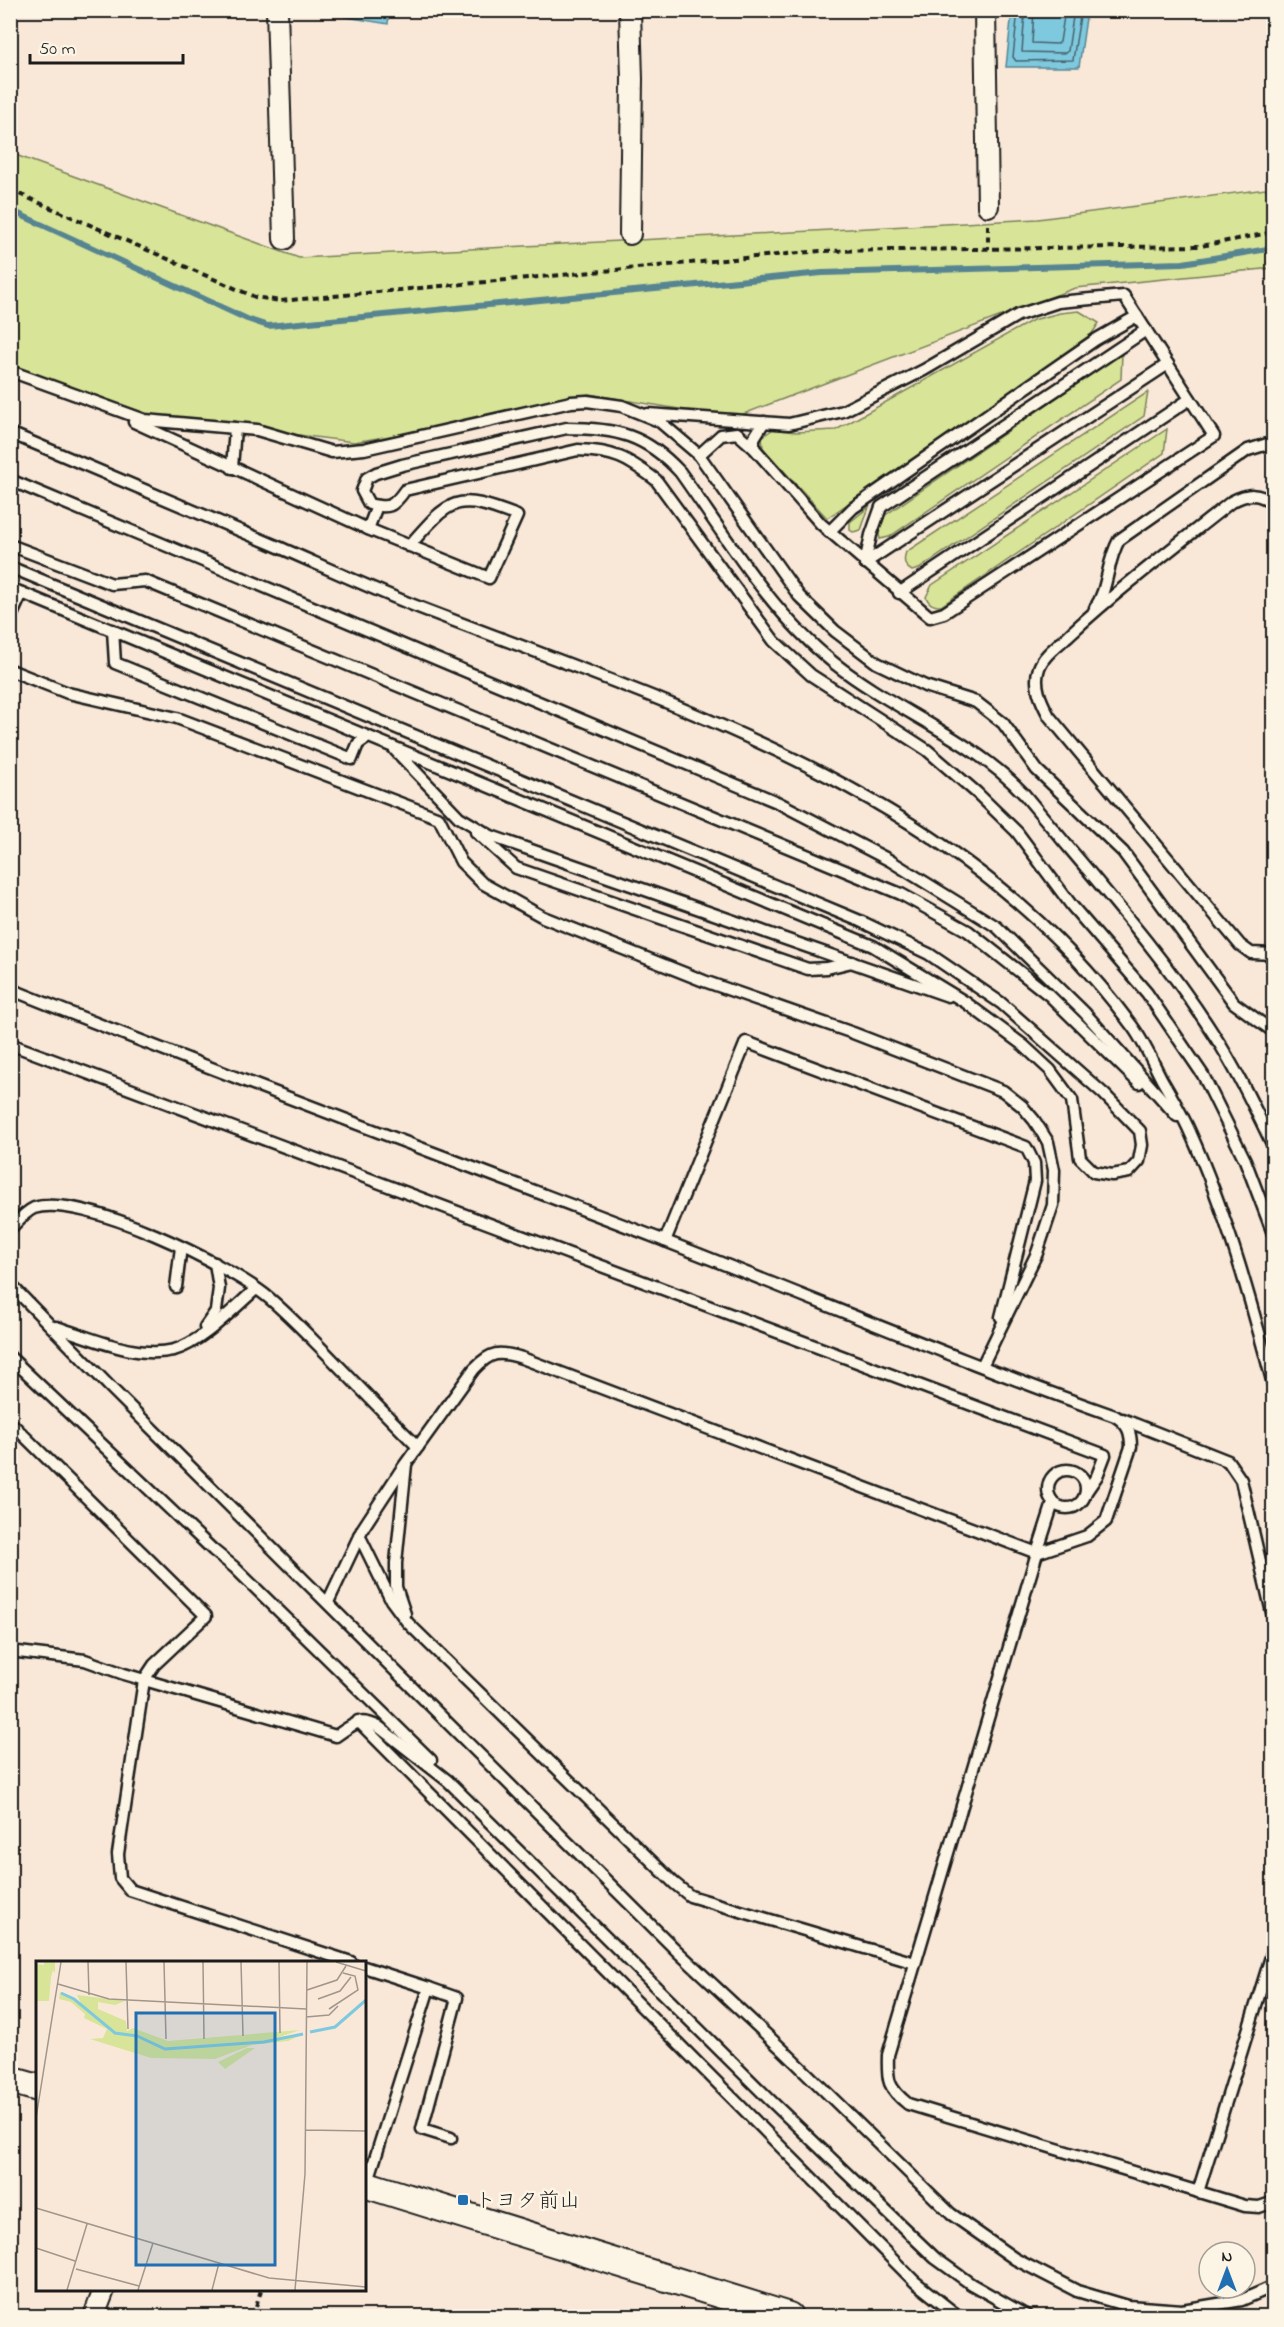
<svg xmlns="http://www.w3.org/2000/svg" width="1284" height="2327" viewBox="0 0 1284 2327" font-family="'Indie Flower','Klee One',sans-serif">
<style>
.green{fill:#d8e497;stroke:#7a805a;stroke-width:1.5}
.water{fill:#7fc9df;stroke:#578491;stroke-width:1.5}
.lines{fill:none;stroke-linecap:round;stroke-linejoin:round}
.shore{stroke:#44616a;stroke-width:1.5}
.stream{stroke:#578491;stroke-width:6}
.service-casing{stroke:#1c1c1c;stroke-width:15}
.minor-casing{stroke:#1c1c1c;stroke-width:24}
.tertiary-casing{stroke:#1c1c1c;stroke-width:30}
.path{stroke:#1c1c1c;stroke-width:4;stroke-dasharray:6 4.5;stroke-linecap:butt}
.service{stroke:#fcf5e5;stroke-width:10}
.minor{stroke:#fcf5e5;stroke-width:20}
.tertiary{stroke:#fcf5e5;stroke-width:26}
.poi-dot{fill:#1f6fb2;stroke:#fcf5e5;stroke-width:2}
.labels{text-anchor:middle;stroke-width:5;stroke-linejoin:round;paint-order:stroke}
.poi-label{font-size:21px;fill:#1c1c1c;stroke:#fcf5e5;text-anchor:start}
.inset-river{fill:none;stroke:#7fc9df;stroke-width:3}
.inset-road{fill:none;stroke:#a1968c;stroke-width:1.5}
.view{fill:#1f6fb2;fill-opacity:0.15;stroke:#1f6fb2;stroke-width:3}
.inset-edge{fill:none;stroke:#1c1c1c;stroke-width:3}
</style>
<rect width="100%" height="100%" fill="#f9e8d7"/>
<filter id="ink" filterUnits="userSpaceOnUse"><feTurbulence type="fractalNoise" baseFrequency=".0167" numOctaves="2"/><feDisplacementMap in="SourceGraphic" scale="12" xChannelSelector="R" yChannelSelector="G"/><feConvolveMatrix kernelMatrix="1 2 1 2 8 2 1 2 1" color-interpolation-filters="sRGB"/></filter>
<g filter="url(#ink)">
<g class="green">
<path d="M10,153L299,258L1038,219L1273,188V268L1075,288L733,418L589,394L450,426L354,442L139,415L11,366Z"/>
<path d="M1079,311L1099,323L1087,341L827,518L763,448L762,437L773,429L796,432L836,430L1033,320L1060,313Z"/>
<path d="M1122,353L1121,379L889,537L880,539L878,531L884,516Z"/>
<path d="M1148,392L1144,416L919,569L912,571C904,567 903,560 906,552Z"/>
<path d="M1167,429L1164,453L941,606C933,606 929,604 926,597L932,585Z"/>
<path d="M869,507L861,530L853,532L850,530V522Z"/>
</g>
<g class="water">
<path d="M310,11H389L388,24Z"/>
<path d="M1012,11H1087L1079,67H1006Z"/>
</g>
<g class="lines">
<g class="shore">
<path d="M1018,10L1013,57L1016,61L1073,60L1081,10"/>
<path d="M1025,10L1022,52L1065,53L1068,51L1074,10"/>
<path d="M1034,10L1032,43L1057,44L1060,42L1065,10"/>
</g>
<path class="stream" d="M10,210L247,319L268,326L822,273L1183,263L1274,248"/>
<defs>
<g id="service">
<path d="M10,371L145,420L257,430L332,452L364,449L571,402L587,401L622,406L659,421L699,455L799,596L835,631L877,663L925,686L976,702L1003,723L1037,770L1123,852L1234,1003L1274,1032"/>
<path d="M648,414L789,424L843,411L924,370L1018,315L1058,302L1124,296L1214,436L944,613L930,617L821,524L754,448L737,433L721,435L699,455"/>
<path d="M134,422L368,529L377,506"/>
<path d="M10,433C98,471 186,508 274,545C320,565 366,586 413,605C673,706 955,788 1129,1022C1143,1039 1152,1061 1162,1080C1172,1097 1182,1114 1190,1132C1227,1214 1251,1301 1274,1388"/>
<path d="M754,448V438L764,422"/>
<path d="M232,468L235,428"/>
<path d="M10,480L777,802L889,860L997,927L1084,1012L1177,1116"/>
<path d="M1274,504C1258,492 1248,493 1231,502C1177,545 1121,587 1070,634C1060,644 1044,654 1039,668C1033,685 1041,701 1049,716L1240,945L1251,953L1274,954"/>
<path d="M368,529L489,578L517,516C456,492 451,498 409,546"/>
<path d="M829,532L853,508L1095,340L1137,316"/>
<path d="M10,545L112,584L145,581L901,894L968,931L1049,995L1139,1083"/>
<path d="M865,563L871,535L881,507L1146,330"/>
<path d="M865,563L1168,364"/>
<path d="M10,567L860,921L929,954L1001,1003L1104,1094L1140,1131L1142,1145L1139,1161L1129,1172L1112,1175L1094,1172L1080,1158L1072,1100L1050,1070L1023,1045L965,1002L873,946L10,588"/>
<path d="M899,593L1190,399"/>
<path d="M1095,608C1109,588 1106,563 1119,540L1248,450L1274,442"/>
<path d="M10,619L22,593"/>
<path d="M113,630L115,663L352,759L358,744L368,737"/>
<path d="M10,670L68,693L177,718L439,818L461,862L482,883L543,917L704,981L853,1033L1003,1091L1022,1106L1034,1120L1048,1142L1054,1170L1053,1205L1037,1253L982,1366"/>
<path d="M395,750L459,817L491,836L948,996"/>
<path d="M476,832L516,868L808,969L827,968L852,962"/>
<path d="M10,989C226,1076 444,1156 660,1239C812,1298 962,1362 1115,1416C1128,1424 1131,1432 1131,1447L1106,1521L1087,1536L1037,1553L888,2055C887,2081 888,2088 908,2104L1245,2206L1259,2207L1274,2202"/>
<path d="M10,1044L1105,1455L1097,1476L1086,1492"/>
<path d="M1274,1148C1255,1109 1237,1070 1214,1035C1159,949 1089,873 1024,794C970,737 895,711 834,663C770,612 727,538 680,472C646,435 616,428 567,428L402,465L376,473L367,478L362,491L369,504C389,509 393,507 405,490L578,450C614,451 627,458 656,480L774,641L811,675L927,750L977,793L1017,832L1072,906L1147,993L1203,1075L1245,1160L1274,1236"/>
<path d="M10,1229C17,1222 25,1212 34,1208C82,1192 231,1266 269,1298C289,1315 307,1334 325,1352C356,1384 387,1416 418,1447"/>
<path d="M665,1241L746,1042L1026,1147L1034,1163L1035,1181L1001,1317"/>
<path d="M10,1284L111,1388L677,1951L784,2051L951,2214L1015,2259L1077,2291L1128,2306L1182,2310L1242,2300L1274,2286"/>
<path d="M176,1287L181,1247"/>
<path d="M56,1327C92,1338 135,1359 174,1350C201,1343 235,1307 256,1289"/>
<path d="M205,1327L216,1311L219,1288L215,1263"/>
<path d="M10,1357L213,1550L234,1567L431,1760"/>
<path d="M1122,1419L1228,1461L1241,1480L1274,1621"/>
<path d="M10,1422L206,1616L154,1665L144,1680L118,1854L120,1878L130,1890L351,1962"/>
<circle cx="1067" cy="1489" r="19"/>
<path d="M359,1535L391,1600L408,1623L674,1883L690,1896L915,1963"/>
<path d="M328,1602L363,1528L399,1473L474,1369C491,1351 499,1351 522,1358L1037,1553L1053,1503"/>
<path d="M405,1614L396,1587V1563L406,1464"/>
<path d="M10,1651L85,1660L124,1674L336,1736C354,1724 358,1717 379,1727L448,1781L770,2100L935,2258L971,2284L1027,2316"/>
<path d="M358,1721L915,2282L958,2316"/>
<path d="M364,1967L429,1988L367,2184"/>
<path d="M429,1988L457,1998L422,2129L451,2138"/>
<path d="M1198,2192L1274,1947"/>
</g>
<g id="minor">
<path d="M277,10L284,239"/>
<path d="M985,10L988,206"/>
<path d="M630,234L632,79L630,10"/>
<path d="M94,2316L104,2290"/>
</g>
<g id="tertiary">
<path d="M10,2080L38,2088"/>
<path d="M364,2184L789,2316"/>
</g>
</defs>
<use href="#service" class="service-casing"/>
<use href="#minor" class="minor-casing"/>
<use href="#tertiary" class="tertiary-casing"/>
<g class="path">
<path d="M10,190L255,297L280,301L820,251L1201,246L1274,232"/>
<path d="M988,225V249"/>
<path d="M253,2316L261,2290"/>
</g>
<use href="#service" class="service"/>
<use href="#minor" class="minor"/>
<use href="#tertiary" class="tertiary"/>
</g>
</g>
<rect class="poi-dot" x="457" y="2194" width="12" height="12" rx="3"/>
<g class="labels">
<g class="poi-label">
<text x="475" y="2207">トヨタ前山</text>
</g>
</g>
<g transform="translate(36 1961)">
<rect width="330" height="330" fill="#f9e8d7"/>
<path d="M8,1H19V12L17,9L15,16L13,40H0V3L8,4ZM24,31L45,43L41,34L89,40L79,44L62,41V48L90,60L91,70L97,67L132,80L264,69L243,76L268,73L252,80L216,84L179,98L115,97L54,78L67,77L71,68L48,57L49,53L35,41L23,38ZM211,87H219L189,108L182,101Z" fill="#d8e497"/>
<path class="inset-river" d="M25,32L38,38L79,72L101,75L129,88L228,81L267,73M274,71L299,66L330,39"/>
<path class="inset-road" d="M52,1L53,34M90,1L92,68M128,1L130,78M167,1L168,78M205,1L207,75M243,1L244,72M300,1L330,10M22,23L73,38L270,48M271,29L301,19L310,5M282,38L304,30L315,16M293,48L322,29L319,15L307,12M270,56L293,54L302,45M0,157L25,1M270,169L330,170M0,247L233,317L330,326M0,287L39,300M40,308L103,325M31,329L51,263M102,329L117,282M176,329L183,302M259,329L269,213L271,1"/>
<path class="view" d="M100,52H239V304H100Z"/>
<rect width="330" height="330" class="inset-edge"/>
</g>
<rect width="1284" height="2327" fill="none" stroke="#fcf5e5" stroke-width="36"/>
<rect x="18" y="18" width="1248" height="2291" fill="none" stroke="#1c1c1c" stroke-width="2" filter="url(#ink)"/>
<g transform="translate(1227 2270)"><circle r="28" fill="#fcf5e5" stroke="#a29e95" stroke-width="1.5"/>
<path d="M0-4.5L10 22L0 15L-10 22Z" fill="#1f6fb2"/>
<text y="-9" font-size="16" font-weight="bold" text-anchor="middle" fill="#1c1c1c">N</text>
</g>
<path d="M30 54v9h153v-9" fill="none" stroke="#1c1c1c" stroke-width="3"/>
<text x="39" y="54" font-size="18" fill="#1c1c1c" stroke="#fcf5e5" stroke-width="4.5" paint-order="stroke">50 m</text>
</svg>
